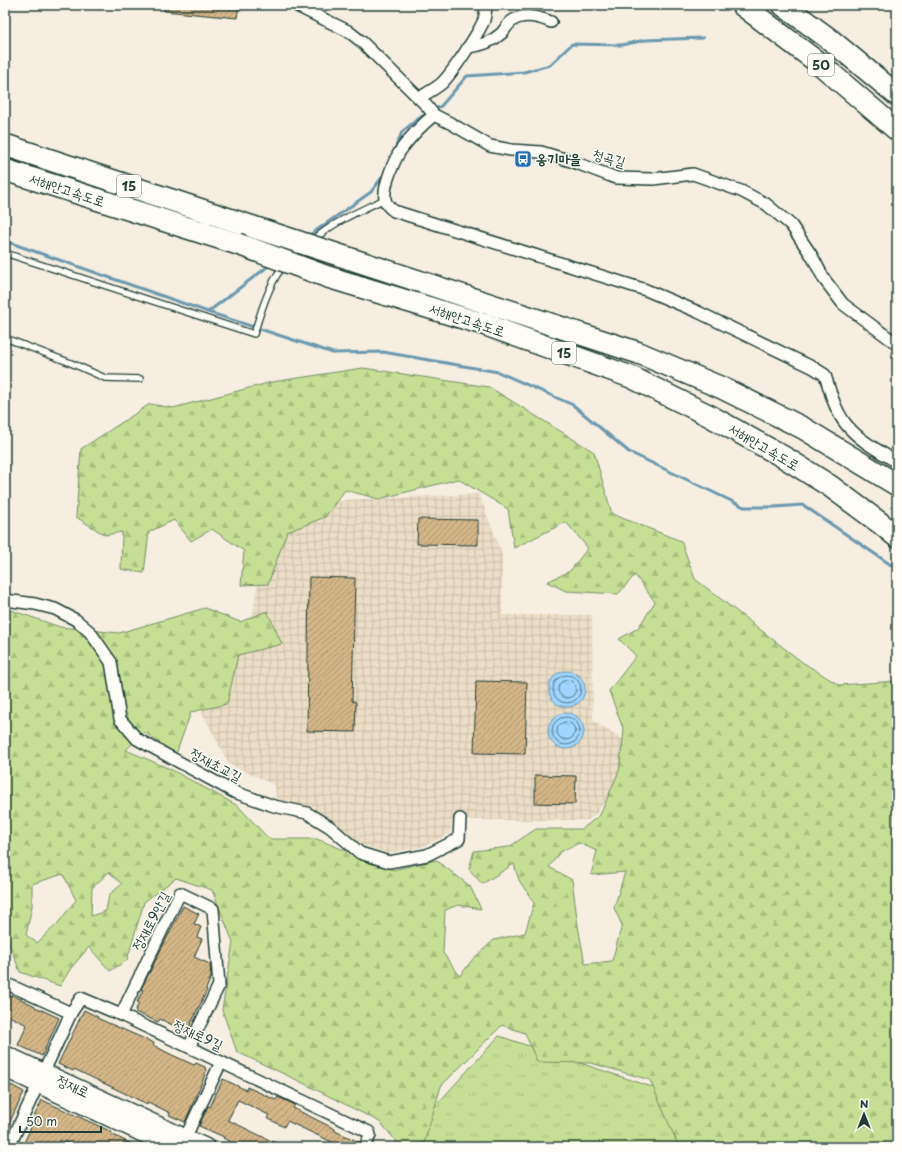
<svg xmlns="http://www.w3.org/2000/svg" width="902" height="1152" viewBox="0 0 902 1152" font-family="'Playpen Sans','Poor Story',sans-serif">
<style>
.industrial{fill:url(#industrial-grid)}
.grass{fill:url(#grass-tufts);stroke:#738e64}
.forest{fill:url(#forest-firs);stroke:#738e64;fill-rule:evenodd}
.water{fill:url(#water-ripples);stroke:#6c98ae}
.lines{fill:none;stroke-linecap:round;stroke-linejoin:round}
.shore{stroke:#537a85;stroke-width:1}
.stream{stroke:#6c98ae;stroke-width:3}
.building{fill:url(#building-hatch);stroke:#1f3d34}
.lane-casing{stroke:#1f3d34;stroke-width:8}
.street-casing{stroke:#1f3d34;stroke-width:14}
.secondary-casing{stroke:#1f3d34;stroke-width:19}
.highway-casing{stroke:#1f3d34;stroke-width:24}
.lane{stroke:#fdfcf7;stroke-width:5.5}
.street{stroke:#fdfcf7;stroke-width:11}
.secondary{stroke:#fdfcf7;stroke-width:16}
.highway{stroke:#fdfcf7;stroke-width:21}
.highway-bridge-casing{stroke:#1f3d34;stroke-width:24;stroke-linecap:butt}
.highway-bridge{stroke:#fdfcf7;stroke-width:21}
.labels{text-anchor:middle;stroke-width:3;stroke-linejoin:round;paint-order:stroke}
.shield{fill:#fdfcf7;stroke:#62766e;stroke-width:1}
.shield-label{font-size:13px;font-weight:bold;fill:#1f3d34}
.street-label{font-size:14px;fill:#1f3d34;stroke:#fdfcf7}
.poi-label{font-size:14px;font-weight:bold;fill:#1f3d34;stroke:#fdfcf7;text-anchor:start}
</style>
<defs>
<pattern id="industrial-grid" width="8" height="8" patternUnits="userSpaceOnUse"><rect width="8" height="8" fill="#ebddc6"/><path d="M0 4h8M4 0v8" fill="none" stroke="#c9bfab"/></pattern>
<pattern id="grass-tufts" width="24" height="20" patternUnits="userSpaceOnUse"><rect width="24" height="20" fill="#c7df95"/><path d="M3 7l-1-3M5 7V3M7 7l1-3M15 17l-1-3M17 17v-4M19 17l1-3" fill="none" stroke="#aac081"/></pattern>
<pattern id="forest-firs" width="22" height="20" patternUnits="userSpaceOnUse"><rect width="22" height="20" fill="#c7df95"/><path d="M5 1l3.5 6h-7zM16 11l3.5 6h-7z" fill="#aac081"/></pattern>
<pattern id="water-ripples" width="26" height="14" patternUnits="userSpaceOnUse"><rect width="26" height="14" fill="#a0d5ff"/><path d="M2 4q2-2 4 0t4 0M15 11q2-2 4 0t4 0" fill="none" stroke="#89b8db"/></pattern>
<pattern id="building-hatch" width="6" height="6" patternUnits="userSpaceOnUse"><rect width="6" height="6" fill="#d4b688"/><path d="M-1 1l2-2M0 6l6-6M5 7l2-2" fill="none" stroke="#ab9570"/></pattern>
</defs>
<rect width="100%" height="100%" fill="#f5eee1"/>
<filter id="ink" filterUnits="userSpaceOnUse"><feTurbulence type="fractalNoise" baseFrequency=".025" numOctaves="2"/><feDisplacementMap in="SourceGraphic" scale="8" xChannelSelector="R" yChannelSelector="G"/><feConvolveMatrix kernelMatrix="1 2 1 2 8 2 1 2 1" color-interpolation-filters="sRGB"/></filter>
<g filter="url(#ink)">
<path class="industrial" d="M479,494L502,554V615H592L593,721L624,740L619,783L595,815L588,820H452L450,833L422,847L388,853L358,844L337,826L315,810L276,799L275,785L229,764L195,699L240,639L253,613L260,570L295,517L344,500Z"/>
<path class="grass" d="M499,1036L661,1090L700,1147H402L408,1136Z"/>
<path class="forest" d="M363,368L489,387L594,452L612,514L681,541L695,579L802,662L839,685L897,681V1147H679L650,1080L591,1063L537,1062L525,1033L502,1025L441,1086L423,1147H395L397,1142L380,1122L299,1081L237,1052L222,1010L233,942L212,890L176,878L144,902L127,960L110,971L89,947L71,968L60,986L20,972L5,932V803L6,786L5,784V608L60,627L119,633L205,608L240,622L267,611L282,644L238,655L227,704L191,712L176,754L144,732L126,750L170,769L238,806L269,839H317L393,870L436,860L470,886L481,909L458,905L445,910L443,953L460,976L472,960L494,940L525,933L534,903L519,880L514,864L482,884L469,869L474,851L509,847L536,829H582L600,815L619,771L624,731L609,691L636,656L619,639L638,628L655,602L635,575L618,594L566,591L547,582L570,571L588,548L566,522L514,548L508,509L458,479L379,499L345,490L325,517L287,532L268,584L241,585L244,551L212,529L191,541L174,520L149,532L144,573L121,569L122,532L105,535L76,517L81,449L150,404L173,408L272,382ZM579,843L597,851L591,875L625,872L614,908L622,925L612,961L585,964L578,926L572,880L549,867L560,852ZM109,872L122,884L109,895L106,911L91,916L92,888ZM63,874L76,900L58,923L37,943L26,935L32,906V884Z"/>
<g class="water">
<circle cx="567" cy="689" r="18"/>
<circle cx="566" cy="731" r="18"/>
</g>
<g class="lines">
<g class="shore">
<circle cx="567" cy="689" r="14"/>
<circle cx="567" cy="689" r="9"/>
<circle cx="566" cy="731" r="14"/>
<circle cx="566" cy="731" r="9"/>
</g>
<g class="stream">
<path d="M394,151L402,132L419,118L441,106L467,76L524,72L550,65L572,44L622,45L645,40L703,38"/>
<path d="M307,237L371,192L384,175"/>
<path d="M5,241L208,312L333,353L383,352L498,372L573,405L629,452L744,507H774L803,505L897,569"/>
<path d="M208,312L271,264"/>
</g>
</g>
<g class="building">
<path d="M165,5H239L237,18L164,11Z"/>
<path d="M418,519L478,520V545L417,544Z"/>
<path d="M309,577L355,578L352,701L356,702L355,732L307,731Z"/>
<path d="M476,681L527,682L525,754L474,753Z"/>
<path d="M535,775L576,776L575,804L535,803Z"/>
<path d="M183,906L199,914L194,924L201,927L197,937L202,939L194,957L210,964L211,977L206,989L207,990L187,1032L160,1019L158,1022L135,1012L139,1002H137L143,990L141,989Z"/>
<path d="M5,993L11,996L12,995L35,1006V1007L59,1018L42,1056L18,1045L27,1025L5,1014Z"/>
<path d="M84,1010L98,1017L97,1018L154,1043L153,1045L170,1054L194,1065L196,1063L205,1067L206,1071L205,1075L185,1122L169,1115L170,1113L148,1102L147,1104L74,1069L73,1071L58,1064Z"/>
<path d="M223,1079L246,1090L247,1087L276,1100L278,1097L295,1105L293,1108L335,1129V1131L359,1142L358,1147H332L334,1143L287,1121L284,1127L267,1118L269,1115L238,1100L228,1120L284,1147H242L223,1138L224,1137L199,1126L208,1106L210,1107Z"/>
<path d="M11,1085L24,1092L5,1132V1086L10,1088Z"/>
<path d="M42,1100L112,1132L111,1134L138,1147H75L60,1140L57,1147H22L33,1123H31Z"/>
</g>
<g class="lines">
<defs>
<g id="lane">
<path d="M311,242C333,222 359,211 385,199"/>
<path d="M5,253L254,334C259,317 271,278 284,266"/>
<path d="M5,338L71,363L105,378L140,379"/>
</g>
<g id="street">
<path d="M295,5L348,31L362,42L426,105L434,115L450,123L490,146L511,150L541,152L571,161L616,178L653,179L693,174L741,191L766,204L791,225L812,256L824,279L843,304L897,344"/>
<path d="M468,47C480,46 493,41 502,33C505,29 508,24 512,21C523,13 539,17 551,22"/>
<path d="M419,98C427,93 435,89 442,83C453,72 478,34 484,20C485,15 486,10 486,5"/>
<path d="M434,115C423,124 412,135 403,147C395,157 383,186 385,199C386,205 390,208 394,211L646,290L698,312L814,368L825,375C830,391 835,410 845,423C858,440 879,451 897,462"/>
<path d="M5,600L35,604L55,609L76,620L90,632L111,662L120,719L137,739L234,792L274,806L307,813L330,827L360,853L389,862L427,855L459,839L460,819"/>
<path d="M5,983L71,1013L81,998L121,1015L369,1132L370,1135L365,1147"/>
<path d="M121,1015L180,893L213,909L219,985L189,1047"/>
<path d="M9,1147L71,1013"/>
<path d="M181,1147L221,1062"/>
</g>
<g id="secondary">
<path d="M5,1054L206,1147"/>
<path d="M5,1069L171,1147"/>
</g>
<g id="highway">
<path d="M742,5L820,64L897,130"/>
<path d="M783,5L832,41L897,95"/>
<path d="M5,145L253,227"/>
<path d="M5,170L238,244"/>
<path d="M348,258L639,353L722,388L803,428L897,485"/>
<path d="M328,277L486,325L631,377L710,416L787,459L830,486L880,523L897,537"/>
</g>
</defs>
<use href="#lane" class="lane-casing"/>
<use href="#street" class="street-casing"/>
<use href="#secondary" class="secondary-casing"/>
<use href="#highway" class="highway-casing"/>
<use href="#lane" class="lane"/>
<use href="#street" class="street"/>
<use href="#secondary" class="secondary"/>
<use href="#highway" class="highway"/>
<defs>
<g id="highway-bridge">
<path d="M253,227L348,258"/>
<path d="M238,244L328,277"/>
</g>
</defs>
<use href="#highway-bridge" class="highway-bridge-casing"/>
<use href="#highway-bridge" class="highway-bridge"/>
</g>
</g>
<defs>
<symbol id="bus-square" viewBox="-11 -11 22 22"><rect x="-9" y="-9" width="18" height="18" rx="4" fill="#1f6fb2" stroke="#fdfcf7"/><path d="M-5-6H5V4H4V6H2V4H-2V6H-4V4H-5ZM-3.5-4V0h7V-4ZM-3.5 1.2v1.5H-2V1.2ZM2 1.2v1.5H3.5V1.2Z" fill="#fff"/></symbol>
</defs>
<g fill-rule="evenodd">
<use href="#bus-square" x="513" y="149" width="20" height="20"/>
</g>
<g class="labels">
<g class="shield">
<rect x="808" y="54" width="26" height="22" rx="3"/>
<rect x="117" y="175" width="24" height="22" rx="3"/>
<rect x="552" y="342" width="24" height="22" rx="3"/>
</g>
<g class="shield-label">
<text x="821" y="70">50</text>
<text x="129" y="191">15</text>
<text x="564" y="358">15</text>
</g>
<g class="street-label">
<text transform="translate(609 158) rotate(16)" y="5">청곡길</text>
<text transform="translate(67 190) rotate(18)" y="5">서해안고속도로</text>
<text transform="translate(467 320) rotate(18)" y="5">서해안고속도로</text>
<text transform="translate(764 447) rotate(30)" y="5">서해안고속도로</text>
<text transform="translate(216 765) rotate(28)" y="5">정재초교길</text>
<text transform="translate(151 921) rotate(-62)" y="5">정재로9안길</text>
<text transform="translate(198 1035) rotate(25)" y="5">정재로9길</text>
<text transform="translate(73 1086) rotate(25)" y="5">정재로</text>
</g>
<g class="poi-label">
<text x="536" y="164">옹기마을</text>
</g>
</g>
<rect width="902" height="1152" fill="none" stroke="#fdfcf7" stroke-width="20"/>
<rect x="10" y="10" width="882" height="1132" fill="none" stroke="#1f3d34" stroke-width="1.5" filter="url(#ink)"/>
<g transform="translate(864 1114)" stroke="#fdfcf7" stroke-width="3" paint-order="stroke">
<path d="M0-3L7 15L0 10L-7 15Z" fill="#1f3d34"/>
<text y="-6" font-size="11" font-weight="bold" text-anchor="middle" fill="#1f3d34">N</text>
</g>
<path d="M20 1126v6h81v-6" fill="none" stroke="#1f3d34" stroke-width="2"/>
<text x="26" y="1126" font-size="12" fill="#1f3d34" stroke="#fdfcf7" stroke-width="3" paint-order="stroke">50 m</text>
</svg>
